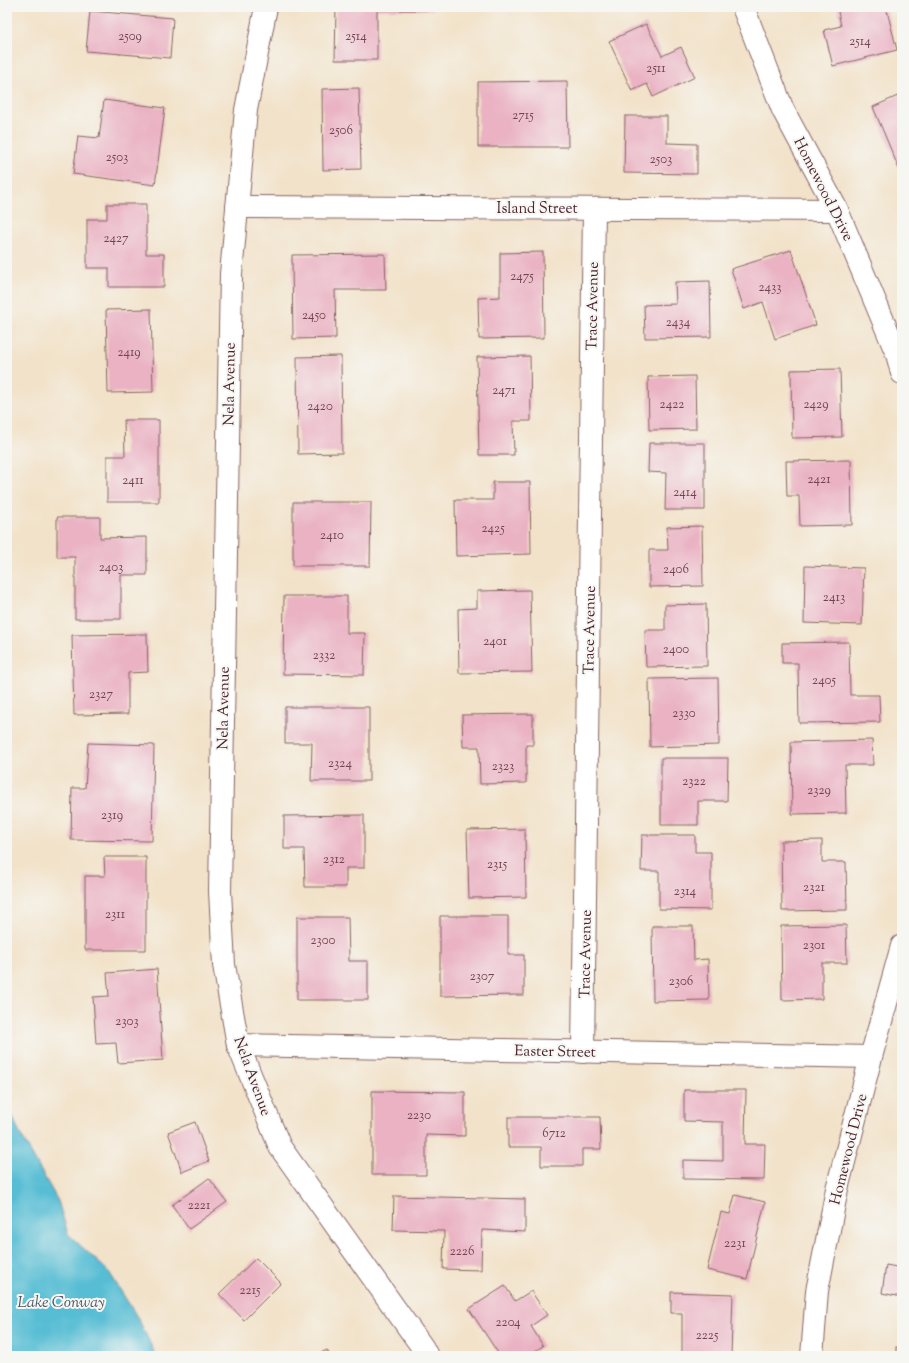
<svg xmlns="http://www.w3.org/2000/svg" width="909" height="1363" viewBox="0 0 909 1363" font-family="'Sorts Mill Goudy',serif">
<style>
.water{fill:#56bdd4;stroke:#506e80}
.building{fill:#eab2c3}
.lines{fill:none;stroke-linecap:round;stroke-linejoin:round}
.minor-casing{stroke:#856362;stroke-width:24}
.minor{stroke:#fff;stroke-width:22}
.labels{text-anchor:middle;stroke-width:4;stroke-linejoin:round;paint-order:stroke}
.number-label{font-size:13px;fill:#724451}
.street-label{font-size:15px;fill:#4a1f2b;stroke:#f6f6f2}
.water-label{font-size:16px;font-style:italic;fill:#4e5666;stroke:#f6f6f2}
</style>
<rect width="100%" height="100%" fill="#f6f6f2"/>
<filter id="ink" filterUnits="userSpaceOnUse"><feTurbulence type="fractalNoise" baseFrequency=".025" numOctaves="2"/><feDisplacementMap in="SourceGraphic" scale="8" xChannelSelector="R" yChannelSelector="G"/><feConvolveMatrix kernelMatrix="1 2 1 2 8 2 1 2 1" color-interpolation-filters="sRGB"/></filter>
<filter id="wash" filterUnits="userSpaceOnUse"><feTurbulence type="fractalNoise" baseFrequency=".012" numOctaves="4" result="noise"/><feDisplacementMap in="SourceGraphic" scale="16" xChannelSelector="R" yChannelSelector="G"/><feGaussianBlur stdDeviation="0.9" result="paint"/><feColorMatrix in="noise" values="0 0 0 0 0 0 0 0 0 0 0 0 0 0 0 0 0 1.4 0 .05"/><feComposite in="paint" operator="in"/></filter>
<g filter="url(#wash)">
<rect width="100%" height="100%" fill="#f2e2c9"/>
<path class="water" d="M7,1103L19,1132L58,1201L68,1234L109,1272L139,1320L156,1356H7Z"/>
<g id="blocks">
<g class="building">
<path d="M336,7H433V10H377V60H335Z"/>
<path d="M837,7H886L897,50L833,66L824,30L841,26Z"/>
<path d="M90,11L173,18L170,58L86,51Z"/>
<path d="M646,24L662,56L681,47L695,77L653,97L647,84L632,91L609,41Z"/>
<path d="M567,81L568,147H478V82Z"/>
<path d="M359,88L361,169L323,170L322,89Z"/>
<path d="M902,94V176L873,107Z"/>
<path d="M104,100L165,108L155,185L73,174L78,136L99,138Z"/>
<path d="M625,116H667V143L697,144V174L624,173Z"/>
<path d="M107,204H146V254H164V287H109V268H87V219H107Z"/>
<path d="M791,250L816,325L775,339L763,302L744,309L731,269Z"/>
<path d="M543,252L544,338L479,339L478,298L500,297V253Z"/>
<path d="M385,254L386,290H335L336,338L293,339L292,255Z"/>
<path d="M710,281L711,337L645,338L644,305L676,304L675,282Z"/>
<path d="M151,309L153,392L108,393L106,310Z"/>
<path d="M341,356L342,453L298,454L297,357Z"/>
<path d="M530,356L531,421H513L514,455H479L477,357Z"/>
<path d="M840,369L842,437L792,438L791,370Z"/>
<path d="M695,376L696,429L649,430L648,377Z"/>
<path d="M124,420H159V502H107V456H125Z"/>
<path d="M649,443H705V510H665L666,473L648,472Z"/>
<path d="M851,460L852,525L800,526L799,496H787L786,461Z"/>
<path d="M493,482H530L531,554L456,556L455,500H493Z"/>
<path d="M293,502H371L370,566H293Z"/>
<path d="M57,517H100V538L147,537V575H121V619H75V557H57Z"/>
<path d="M702,526L703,586L649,587V550H668L667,527Z"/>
<path d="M805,566L864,568L862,625L804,623Z"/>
<path d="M530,590L532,672L459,673L458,609L477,608V591Z"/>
<path d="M284,596H347V633H365L364,675L283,674Z"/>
<path d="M706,604L707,666L646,667L645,630H665V605Z"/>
<path d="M147,634L148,672L128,673V714L74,715L72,635Z"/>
<path d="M849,642L850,695H879L880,722L799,723L798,663H782V643Z"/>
<path d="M718,678L719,745L650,747L649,679Z"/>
<path d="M285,707H369V781H311L312,743H285Z"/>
<path d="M533,714V745H526V783L480,784L479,747H463L462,715Z"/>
<path d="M872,740L873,765H845L846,813L792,814L791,742Z"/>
<path d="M88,743L154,745L152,841L71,840L72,788H85Z"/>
<path d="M661,758H728L727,801H698V825H661Z"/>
<path d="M364,815V868H346V887H305L304,849H284V816Z"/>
<path d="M525,829L526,897L469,898L467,830Z"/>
<path d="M642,835H695V852H711V910L659,909V871H641Z"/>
<path d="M822,840V862H846L847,910L782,911L781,841Z"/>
<path d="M104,857H146V950H85V876H105Z"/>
<path d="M440,916H508V955H524V995L440,996Z"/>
<path d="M297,917H348L349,961H368V1000H297Z"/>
<path d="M846,925L847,963H822V999L782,1000L781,926Z"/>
<path d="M652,926H693L694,960L708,959L709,1000L653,1001Z"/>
<path d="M157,969L163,1060L118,1063L116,1043L96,1044L93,997L109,996L107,973Z"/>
<path d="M684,1090H746L745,1144H765L764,1180L683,1179V1160L723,1161V1122L684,1121Z"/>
<path d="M372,1091L465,1092V1136L426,1135V1175H372Z"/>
<path d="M508,1117H600L601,1149H582V1166H541V1147H508Z"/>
<path d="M195,1122L209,1161L182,1172L168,1132Z"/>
<path d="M209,1178L227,1202L189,1229L172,1205Z"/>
<path d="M735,1195L765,1202L747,1279L707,1270L721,1212L730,1214Z"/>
<path d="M394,1196L525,1199V1232L482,1230L481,1270L443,1269L444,1231L393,1230Z"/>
<path d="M256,1258L281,1283L244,1320L219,1294Z"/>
<path d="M886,1265L902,1268V1297L882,1293Z"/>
<path d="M505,1286L515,1301L531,1291L547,1315L531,1326L543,1346L527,1356H500L469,1309Z"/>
<path d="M671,1292L733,1294L731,1356H682V1313H671Z"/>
<rect x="896" y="1347" width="6" height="9"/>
<path d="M327,1350L330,1356H315Z"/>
</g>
</g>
</g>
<g filter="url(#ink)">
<use href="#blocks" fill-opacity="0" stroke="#856362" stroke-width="1"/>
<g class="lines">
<defs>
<g id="minor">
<path d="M266,7L246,110L231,274L220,891L224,965L238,1045L280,1147L423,1348L427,1356"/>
<path d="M743,7L783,110L837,210L897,354L902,373"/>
<path d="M237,207L837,210"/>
<path d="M238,1045L871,1057"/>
<path d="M583,1052L594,209"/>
<path d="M812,1356L817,1291L837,1189L871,1057L902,946"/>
</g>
</defs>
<use href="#minor" class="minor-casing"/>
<use href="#minor" class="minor"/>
</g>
</g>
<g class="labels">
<g class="number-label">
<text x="130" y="40">2509</text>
<text x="356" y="40">2514</text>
<text x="860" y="45">2514</text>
<text x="656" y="72">2511</text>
<text x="523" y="119">2715</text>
<text x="341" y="134">2506</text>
<text x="117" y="161">2503</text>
<text x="661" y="163">2503</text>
<text x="116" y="242">2427</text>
<text x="522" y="280">2475</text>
<text x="770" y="291">2433</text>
<text x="314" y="319">2450</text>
<text x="678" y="326">2434</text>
<text x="129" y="356">2419</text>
<text x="504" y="394">2471</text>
<text x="672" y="408">2422</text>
<text x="816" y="408">2429</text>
<text x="320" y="410">2420</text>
<text x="819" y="483">2421</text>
<text x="133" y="484">2411</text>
<text x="685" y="496">2414</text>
<text x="493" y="532">2425</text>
<text x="332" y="539">2410</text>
<text x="111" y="571">2403</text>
<text x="676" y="573">2406</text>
<text x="834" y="601">2413</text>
<text x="495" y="645">2401</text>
<text x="676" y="653">2400</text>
<text x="324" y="659">2332</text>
<text x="824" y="684">2405</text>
<text x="101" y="698">2327</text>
<text x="684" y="717">2330</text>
<text x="340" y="767">2324</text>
<text x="503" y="770">2323</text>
<text x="694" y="785">2322</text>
<text x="819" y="794">2329</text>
<text x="112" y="819">2319</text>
<text x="334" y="863">2312</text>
<text x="497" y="868">2315</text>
<text x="814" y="891">2321</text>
<text x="685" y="895">2314</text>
<text x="115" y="918">2311</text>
<text x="323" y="944">2300</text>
<text x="814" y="949">2301</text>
<text x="482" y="980">2307</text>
<text x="681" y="985">2306</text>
<text x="127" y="1025">2303</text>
<text x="419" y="1119">2230</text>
<text x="554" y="1137">6712</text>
<text x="199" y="1209">2221</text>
<text x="735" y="1247">2231</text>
<text x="462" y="1255">2226</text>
<text x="250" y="1294">2215</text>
<text x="508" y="1326">2204</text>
<text x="707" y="1339">2225</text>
</g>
<g class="street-label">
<text transform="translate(824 189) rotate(63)" y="5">Homewood Drive</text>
<text x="537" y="213">Island Street</text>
<text transform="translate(592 306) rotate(-89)" y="5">Trace Avenue</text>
<text transform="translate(229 384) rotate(-89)" y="5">Nela Avenue</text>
<text transform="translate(589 630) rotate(-89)" y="5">Trace Avenue</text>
<text transform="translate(223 708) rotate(-89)" y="5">Nela Avenue</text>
<text transform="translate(585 954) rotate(-89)" y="5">Trace Avenue</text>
<text transform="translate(555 1051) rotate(1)" y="5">Easter Street</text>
<text transform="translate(253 1076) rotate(70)" y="5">Nela Avenue</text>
<text transform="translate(848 1149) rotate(-76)" y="5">Homewood Drive</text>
</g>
<g class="water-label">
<text x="61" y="1307">Lake Conway</text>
</g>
</g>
<rect width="909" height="1363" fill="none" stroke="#f6f6f2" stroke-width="24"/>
</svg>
